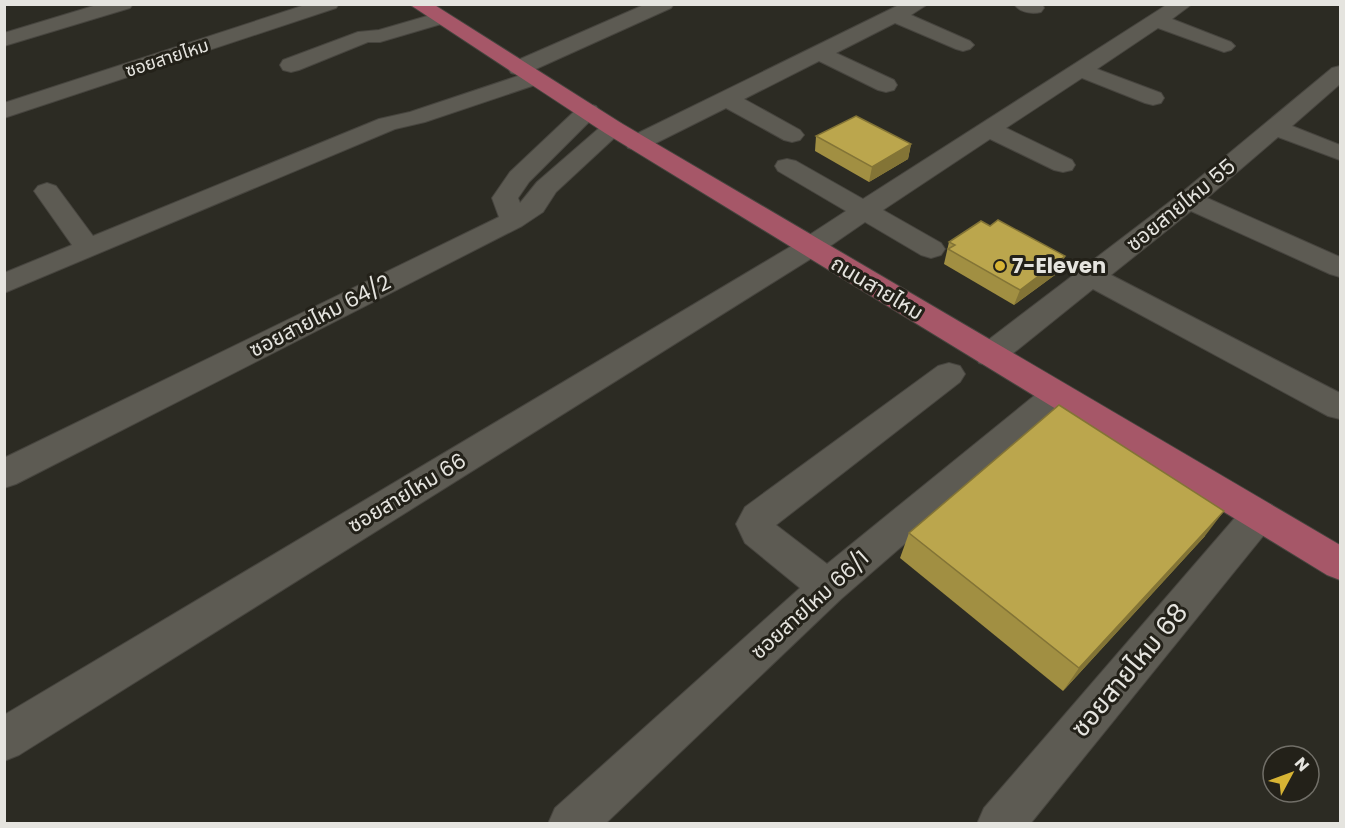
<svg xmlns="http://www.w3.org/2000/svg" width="1345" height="828" viewBox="0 0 1345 828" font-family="Poppins,'Noto Sans Thai',sans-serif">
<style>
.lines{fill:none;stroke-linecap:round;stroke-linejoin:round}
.minor-casing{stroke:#47453f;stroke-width:2}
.major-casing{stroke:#47453f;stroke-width:2}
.minor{fill:#5d5b53;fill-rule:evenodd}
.major{fill:#a65768;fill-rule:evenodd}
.wall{fill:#a18f42}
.shaded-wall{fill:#837436}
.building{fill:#bba64d;stroke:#837436;stroke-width:1.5}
.poi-dot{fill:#d7b434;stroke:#232119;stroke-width:2}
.labels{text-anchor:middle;stroke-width:6;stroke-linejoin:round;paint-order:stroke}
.far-street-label{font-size:18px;fill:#e5e4df;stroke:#232119}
.street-label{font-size:21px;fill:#e5e4df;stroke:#232119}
.poi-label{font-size:21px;font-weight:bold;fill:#e5e4df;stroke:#232119;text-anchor:start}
.near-street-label{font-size:26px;fill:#e5e4df;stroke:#232119}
</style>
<rect width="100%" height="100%" fill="#2c2b23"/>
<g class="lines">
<defs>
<g id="minor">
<path d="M100,4H133L130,8L4,46V33Z"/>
<path d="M308,4H339L336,8L4,118V103Z"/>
<path d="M646,4H674L671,8L527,73L519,75L511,73L508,68L511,63Z"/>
<path d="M901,4H928L911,15L970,41L974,45L970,49L963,51L956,49L895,23L836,53L894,80L897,85L894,90L886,92L878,90L819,61L744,99L800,130L804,135L800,140L792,142L784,140L726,108L646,148L637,150L628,148L625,143L628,138Z"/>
<path d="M1014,4H1042L1044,8L1041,12C1032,14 1020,13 1014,4Z"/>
<path d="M1168,4H1192L1172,19L1231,42L1235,46L1231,50L1224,52L1158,28L1097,69L1161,93L1164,98L1161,103L1153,105L1145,103L1082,78L1006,128L1072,160L1075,165L1072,170L1063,172L1054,170L990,139L883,210L941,243L945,249L941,255L931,258L921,255L865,222L820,253L19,755L4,761V715L800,241L846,211L778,171L775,166L778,161L787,159L796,161L863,199Z"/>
<path d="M441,12L448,14L451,18L448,22L380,42H368L299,70L291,72L283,70L280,65L283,60L358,32L379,30Z"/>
<path d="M1340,66V84L1292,126L1340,145V160L1278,137L1207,198L1340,257V277L1330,274L1191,211L1111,275L1340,393V419L1328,416L1093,289L1001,363L990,366L979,363L974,355L979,347L1180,194L1332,68Z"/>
<path d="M533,71L541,73L544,78L541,83L425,122L395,129L4,293V273L72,245L34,191L38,186L47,183L56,186L93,236L379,119L410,112Z"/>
<path d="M588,104L596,106L600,111L529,182L518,198L520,203L537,182L605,123L613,121L621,123L625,128L556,192L543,212L522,226L16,484L4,488V458L499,217L492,198L510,172L580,106Z"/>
<path d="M949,363L960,366L965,374L960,382L776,525L827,564L1045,387L1056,383L1067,387L1072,395L1067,403L841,599L605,824H548L555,808L800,588L745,543L736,524L745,507L938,366Z"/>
<path d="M1259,500L1272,505L1277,515L1272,525L1030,824H977L984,808L1246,505Z"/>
</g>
<path id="major" d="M409,4H433L621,123L1340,545V580L1327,575L605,133Z"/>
</defs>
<use href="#minor" class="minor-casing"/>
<use href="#major" class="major-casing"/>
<use href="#minor" class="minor"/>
<use href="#major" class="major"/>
</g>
<g class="wall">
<path d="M816,136L911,144L908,159L869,182L815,151Z"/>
<path d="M990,226L1065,256L1059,272L1014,305L944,264L949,242Z"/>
<path d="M909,533L1205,536L1063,691L900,558Z"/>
</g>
<g class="shaded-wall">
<path d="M911,144L908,159L869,182L872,167Z"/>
<path d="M1065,256L1059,272L1014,305L1020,290Z"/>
<path d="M1224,511L1205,536L1063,691L1079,668Z"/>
</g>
<g class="building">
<path d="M856,116L911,144L872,167L816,136Z"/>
<path d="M998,220L1065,256L1020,290L948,249L955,245L949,242L981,221L990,226Z"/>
<path d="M1059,405L1224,511L1079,668L909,533Z"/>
</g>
<circle class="poi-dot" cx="1000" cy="266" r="6"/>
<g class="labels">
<g class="far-street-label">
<text transform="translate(167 58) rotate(-18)" y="6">ซอยสายไหม</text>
</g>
<g class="street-label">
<text transform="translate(1181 205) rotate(-39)" y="7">ซอยสายไหม 55</text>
<text transform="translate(877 288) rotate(31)" y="7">ถนนสายไหม</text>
<text transform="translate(320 316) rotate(-27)" y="7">ซอยสายไหม 64/2</text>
<text transform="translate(407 493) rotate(-31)" y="7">ซอยสายไหม 66</text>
<text transform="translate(810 605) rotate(-42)" y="7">ซอยสายไหม 66/1</text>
</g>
<g class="poi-label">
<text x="1012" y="273">7-Eleven</text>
</g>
<g class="near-street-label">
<text transform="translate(1129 670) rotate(-50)" y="9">ซอยสายไหม 68</text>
</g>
</g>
<rect width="1345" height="828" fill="none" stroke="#e5e4df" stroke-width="12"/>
<g transform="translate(1291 774) rotate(49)"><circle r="28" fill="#232119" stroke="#716f68" stroke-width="1.5"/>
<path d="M0-4.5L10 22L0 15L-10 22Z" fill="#d7b434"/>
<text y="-9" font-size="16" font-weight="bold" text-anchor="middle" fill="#e5e4df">N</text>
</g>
</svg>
